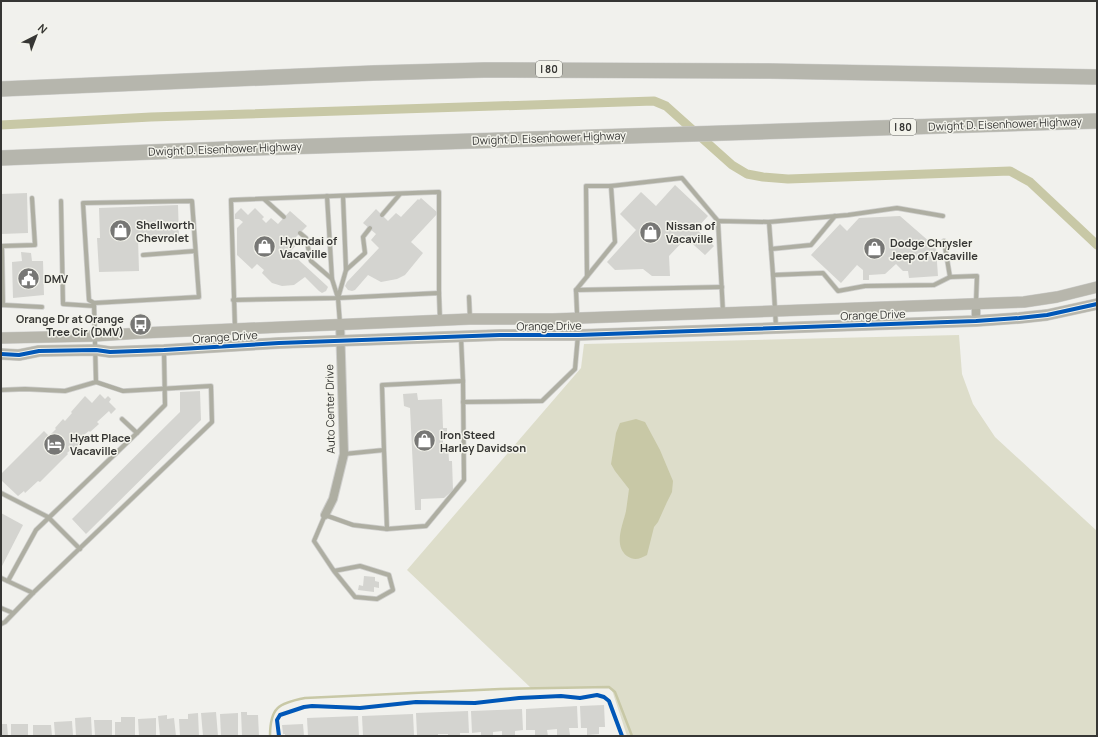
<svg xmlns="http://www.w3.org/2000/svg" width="1098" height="737" viewBox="0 0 1098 737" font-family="Manrope,sans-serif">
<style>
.green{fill:#ddddca}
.water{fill:#c8c8a6}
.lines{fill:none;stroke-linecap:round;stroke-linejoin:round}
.stream{stroke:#c8c8a6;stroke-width:2.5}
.canal{stroke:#c8c8a6;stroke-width:9}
.building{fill:#d4d4d0}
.lane-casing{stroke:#cfcfcd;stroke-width:5.5}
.street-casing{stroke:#cfcfcd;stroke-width:10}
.secondary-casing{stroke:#cfcfcd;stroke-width:12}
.highway-casing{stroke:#cfcfcd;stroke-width:16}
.lane{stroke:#aeaea2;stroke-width:4}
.street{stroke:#aeaea2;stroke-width:8}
.secondary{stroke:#b7b6ac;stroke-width:11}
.highway{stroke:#b6b6ad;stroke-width:15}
.cycleway-casing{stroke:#f3f3eb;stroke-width:6}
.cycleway{stroke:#0057b8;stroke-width:4}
.labels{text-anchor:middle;stroke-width:3;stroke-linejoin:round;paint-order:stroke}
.shield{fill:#f3f3eb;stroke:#6f6f6b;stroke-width:1}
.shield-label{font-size:10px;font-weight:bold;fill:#363634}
.street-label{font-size:11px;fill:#363634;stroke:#f3f3eb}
.poi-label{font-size:11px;font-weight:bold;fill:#363634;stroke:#f3f3eb;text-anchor:start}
</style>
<rect width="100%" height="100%" fill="#f1f1ed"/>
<path class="green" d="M959,335L962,374L973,404L995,437L1097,531V736H627L611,687L531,688L407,570L581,368L584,344Z"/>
<path class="water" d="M636,419L645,422L660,450L673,481L672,492L667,502L658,522L654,527L647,555C640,559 634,561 627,556C613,545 623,525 626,511C627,504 628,497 629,489L615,471L611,464L616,433L620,423Z"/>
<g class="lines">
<path class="stream" d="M270,736C270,708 278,703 305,698L500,689L609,687L615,692L632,736"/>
<path class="canal" d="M1,125L151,117L654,101L666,106L732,165L747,174L763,177L788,179L1010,171L1030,182L1097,245"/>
</g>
<g class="building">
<path d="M675,185L708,216L696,229L714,246L705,255L686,238L669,256L670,276H652L643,269L615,270L607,262L636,230L620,214L641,192L656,206Z"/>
<path d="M27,193L28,233L1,234V194Z"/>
<path d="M421,198L438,213L411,242L423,253L405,275L397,279L381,282L368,275L355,290L352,291L348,290L345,286L347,282L379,248L371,240L376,234L363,223L376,209L388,221L396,213L401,217L418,199L419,200Z"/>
<path d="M178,205L179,236L138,238L139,271L99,272L97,238H100L99,208Z"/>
<path d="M241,208L248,215L255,208L264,217L262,219L266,223L271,218L278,224L290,211L307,226L294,239L298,243L290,252L326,285L328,287L326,291L322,293L319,291L305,277L294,285L282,286L272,283L262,273L264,270L257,264L252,269L237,255V228L243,222L239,219H235V214Z"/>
<path d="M900,216L931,243V248H936L938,276L909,278L908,271H903L896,264L885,274L869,275V280H863V270L857,265L841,283L811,255L840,224L847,231L859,218Z"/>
<path d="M21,252L31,253L32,261H43L44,295L13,298L12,262L22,261Z"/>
<path d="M200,391L201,420L86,534L72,519L180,412V392Z"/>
<path d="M417,393L418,400L442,399L443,428H447V435H443V443H448L449,461H452L453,490L444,498L421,499V510H415L410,408L404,406L403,394Z"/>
<path d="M100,394L105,399L108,396L111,399L109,402L116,409L111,414L109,411L97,422L99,424L90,432L89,431L81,437L83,440L75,448L74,447L67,453L68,454L40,482L38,481L25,493L24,491L18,496L1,480V474L44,431L49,436L56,429L55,428L63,419L65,421L72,413L71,412L85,396L92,403Z"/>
<path d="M1,513L23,525L1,568Z"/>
<path d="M364,576L375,577V581L379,582V588L374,587V592L358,590L359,585L363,586Z"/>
<path d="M604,705L605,727H599V734L587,735V728H581L580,706Z"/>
<path d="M577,706L578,728H569L570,735L557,736V729L547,730L548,736H535V730H526V709Z"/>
<path d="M522,709L523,730L515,731V736H502V731L493,732V736H481V732L472,733L471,711Z"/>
<path d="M468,711L469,733H460V736H448V734H438V736L417,735L416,713Z"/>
<path d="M216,712L218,736H203L201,713Z"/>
<path d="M241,712H247V715H258L259,736H242Z"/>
<path d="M198,713L199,736H180L179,719H188V714Z"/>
<path d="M238,713V736H221L220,714Z"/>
<path d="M413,714L414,735L363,736L362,716Z"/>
<path d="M167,715V719L174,718L176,736H160L158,716Z"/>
<path d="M358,716L359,736H308L307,718Z"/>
<path d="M91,717L92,736H76L75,718Z"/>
<path d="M121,717H135V736H115V722H121Z"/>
<path d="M156,718V736H139L138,719Z"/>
<path d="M94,720H112V736H95Z"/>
<path d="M72,721L73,736H55L54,722Z"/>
<path d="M1,724H7L8,736H1Z"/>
<rect x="11" y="724" width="17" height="12"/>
<path d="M303,724L304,736H285V734H283L282,725Z"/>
<path d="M33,725H51L52,736H33Z"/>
</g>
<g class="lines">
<defs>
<g id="lane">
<path d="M327,196L332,279L338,298L340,324"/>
<path d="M264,199L284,217"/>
<path d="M61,201L63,304L94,306"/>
<path d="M382,215L400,194"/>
<path d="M943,216L897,208L848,215L769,222L773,275L823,273L838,291L865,286L934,285L950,277"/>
<path d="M300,233L306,238L311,261L332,279"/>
<path d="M944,241L950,277L977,276L976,302"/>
<path d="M771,249L811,245L835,216"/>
<path d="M143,255L195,251"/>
<path d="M346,270L365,253L363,237L370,228"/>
<path d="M773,275L776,327"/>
<path d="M587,276L586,186H611"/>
<path d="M576,290L722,287"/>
<path d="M469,297L470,319"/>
<path d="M338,298L346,270L343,196"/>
<path d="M233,300L338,298L439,293L440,320"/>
<path d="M1,305H3L2,246L35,245L32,198"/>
<path d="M3,305L42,307"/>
<path d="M723,312L718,221L769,222"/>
<path d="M235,328L231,200L439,192V293"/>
<path d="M461,337L463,381"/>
<path d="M1,390L25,389L65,391L96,382"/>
<path d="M463,402L542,401L575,369L578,335L576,290L615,242L611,186L682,178L718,221"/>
<path d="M137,433L165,405L164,351"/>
<path d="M344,454L384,450L382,385L463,381L464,480L426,526L387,529L384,450"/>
<path d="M1,493L48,517L80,549"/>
<path d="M334,571L355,597L377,599L393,590L389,575L360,566L334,571L314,541L325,515L353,525L387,529"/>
<path d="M1,578L33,593L212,422L211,386L123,391L96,382L94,303L199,297L192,201L83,203L89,300L94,303"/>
<path d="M8,581L36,530L137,433L122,419"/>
<path d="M1,608L13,613"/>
<path d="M1,624L5,622L33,593"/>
</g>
<g id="street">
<path d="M976,321V304"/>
<path d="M325,515L333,499L344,454L340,324"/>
</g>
<g id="secondary">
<path d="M1,338L95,336L141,333L470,319H553L1024,302L1057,297L1097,287"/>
<path d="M1,354L19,355L39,351L96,350L110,352L164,350L279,343L500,335H578L976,321L1019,318L1047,315L1097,304"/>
</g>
<g id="highway">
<path d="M1,89L373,73L484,70L769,71L1097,77"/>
<path d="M1,158L252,148L1097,121"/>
</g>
</defs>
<use href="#lane" class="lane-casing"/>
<use href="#street" class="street-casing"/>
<use href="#secondary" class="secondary-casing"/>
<use href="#highway" class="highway-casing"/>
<use href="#lane" class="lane"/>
<use href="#street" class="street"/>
<use href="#secondary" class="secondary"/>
<use href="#highway" class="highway"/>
<defs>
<g id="cycleway">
<path d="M1,354L19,355L39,351L96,350L110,352L164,350L279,343L500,335H578L976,321L1019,318L1047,315L1097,304"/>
<path d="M279,736L277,720L280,715L304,707L312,706L360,708L416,702L475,703L519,698L561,696L580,698L597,695L604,697L609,701L622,736"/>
</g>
</defs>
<use href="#cycleway" class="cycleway-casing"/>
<use href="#cycleway" class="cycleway"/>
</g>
<defs>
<symbol id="shop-disc" viewBox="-11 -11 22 22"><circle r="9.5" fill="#777775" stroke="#f3f3eb"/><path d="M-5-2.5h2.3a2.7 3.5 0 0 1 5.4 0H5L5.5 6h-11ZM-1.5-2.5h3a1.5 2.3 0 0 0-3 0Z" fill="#fff"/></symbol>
<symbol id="civic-disc" viewBox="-11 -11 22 22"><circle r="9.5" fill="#777775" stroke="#f3f3eb"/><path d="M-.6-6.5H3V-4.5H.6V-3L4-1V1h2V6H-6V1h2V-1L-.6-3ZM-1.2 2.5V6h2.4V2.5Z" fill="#fff"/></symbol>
<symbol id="bus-disc" viewBox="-11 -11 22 22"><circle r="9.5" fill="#777775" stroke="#f3f3eb"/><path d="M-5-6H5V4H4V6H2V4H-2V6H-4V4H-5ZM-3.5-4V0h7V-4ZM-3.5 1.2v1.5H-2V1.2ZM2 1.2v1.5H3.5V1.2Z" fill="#fff"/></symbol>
<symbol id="hotel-disc" viewBox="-11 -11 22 22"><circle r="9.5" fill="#777775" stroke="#f3f3eb"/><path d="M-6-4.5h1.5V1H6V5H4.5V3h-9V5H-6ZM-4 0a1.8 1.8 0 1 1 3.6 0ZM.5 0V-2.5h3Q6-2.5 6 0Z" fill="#fff"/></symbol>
</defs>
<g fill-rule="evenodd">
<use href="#shop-disc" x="108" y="218" width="25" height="25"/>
<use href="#shop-disc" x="638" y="220" width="25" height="25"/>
<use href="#shop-disc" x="252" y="234" width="25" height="25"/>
<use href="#shop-disc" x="862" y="236" width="25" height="25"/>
<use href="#civic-disc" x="16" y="266" width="25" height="25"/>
<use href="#bus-disc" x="128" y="312" width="25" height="25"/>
<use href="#shop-disc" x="412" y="428" width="25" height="25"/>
<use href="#hotel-disc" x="42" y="432" width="25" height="25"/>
</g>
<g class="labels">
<g class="shield">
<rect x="536" y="61" width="26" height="16" rx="3"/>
<rect x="890" y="119" width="26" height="16" rx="3"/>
</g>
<g class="shield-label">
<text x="549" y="73">I 80</text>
<text x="903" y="131">I 80</text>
</g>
<g class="street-label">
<text transform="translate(1005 124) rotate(-2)" y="4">Dwight D. Eisenhower Highway</text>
<text transform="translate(549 138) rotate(-2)" y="4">Dwight D. Eisenhower Highway</text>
<text transform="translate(225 149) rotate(-2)" y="4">Dwight D. Eisenhower Highway</text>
<text transform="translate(873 315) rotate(-2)" y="4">Orange Drive</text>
<text transform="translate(549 326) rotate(-1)" y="4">Orange Drive</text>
<text transform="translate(225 337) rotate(-4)" y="4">Orange Drive</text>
<text transform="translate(330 409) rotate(-91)" y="4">Auto Center Drive</text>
</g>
<g class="poi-label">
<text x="136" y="229">Shellworth<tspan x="136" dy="13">Chevrolet</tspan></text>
<text x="666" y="230">Nissan of<tspan x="666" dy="13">Vacaville</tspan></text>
<text x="280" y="245">Hyundai of<tspan x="280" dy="13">Vacaville</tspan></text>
<text x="890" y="247">Dodge Chrysler<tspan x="890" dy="13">Jeep of Vacaville</tspan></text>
<text x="44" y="283">DMV</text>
<text x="124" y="323" text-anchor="end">Orange Dr at Orange<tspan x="124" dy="13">Tree Cir (DMV)</tspan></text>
<text x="440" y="439">Iron Steed<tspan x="440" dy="13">Harley Davidson</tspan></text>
<text x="70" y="442">Hyatt Place<tspan x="70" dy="13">Vacaville</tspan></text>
</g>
</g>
<rect width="1098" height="737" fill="none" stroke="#363634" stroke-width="4"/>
<g transform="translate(36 36) rotate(42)" stroke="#f3f3eb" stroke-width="3" paint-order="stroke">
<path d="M0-3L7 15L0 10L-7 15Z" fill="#363634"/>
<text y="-6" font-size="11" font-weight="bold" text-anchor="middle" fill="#363634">N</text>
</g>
</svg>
